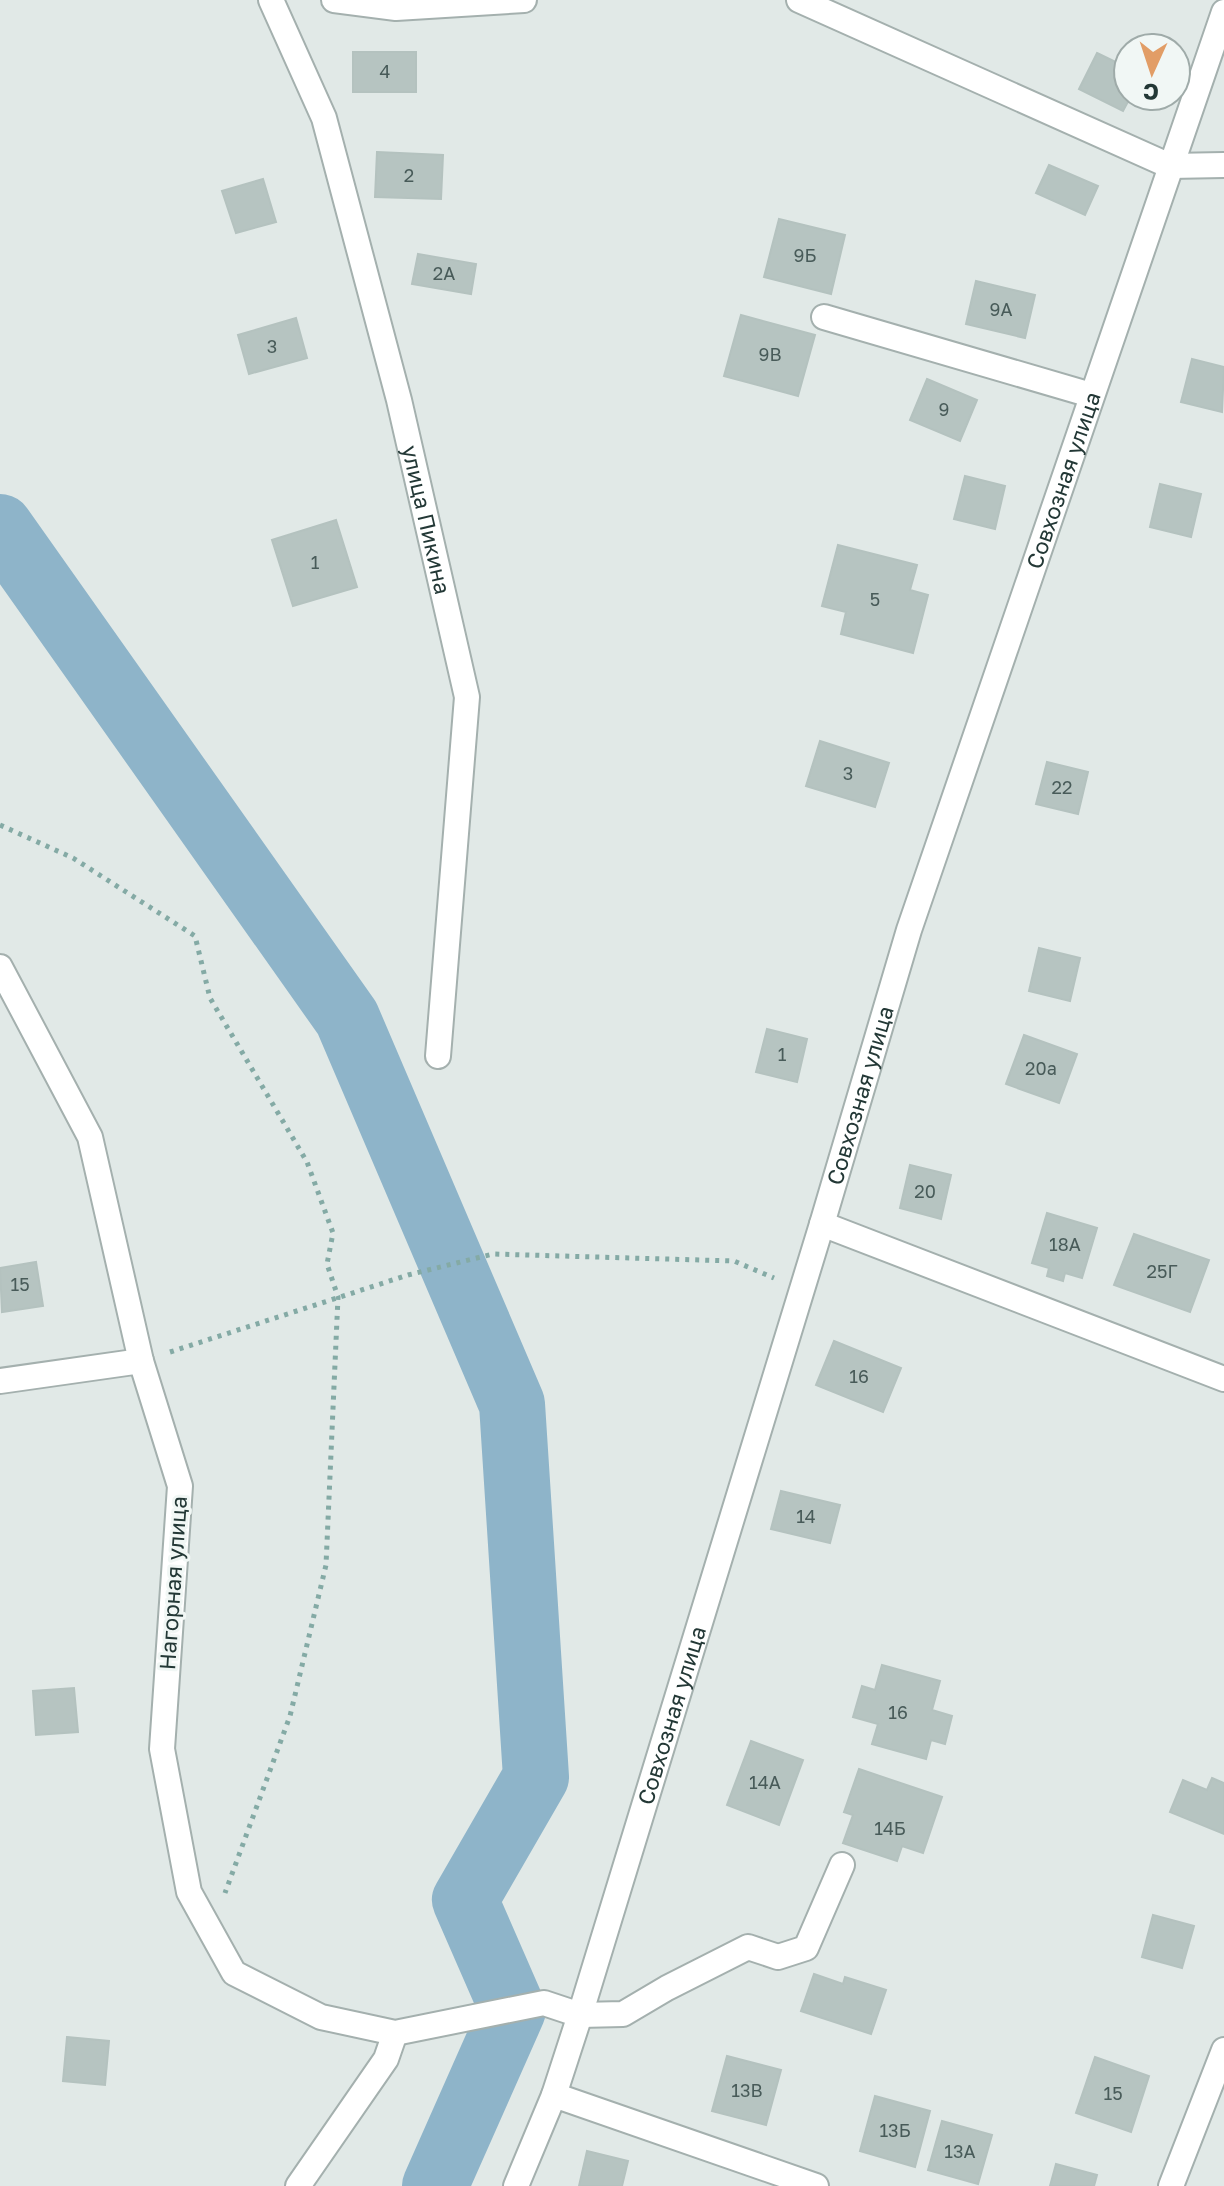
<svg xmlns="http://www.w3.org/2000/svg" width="1224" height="2186" viewBox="0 0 1224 2186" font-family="'Golos Text',sans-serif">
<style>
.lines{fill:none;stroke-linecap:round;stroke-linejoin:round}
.river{stroke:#8eb4c9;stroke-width:66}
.building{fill:#b6c4c1;stroke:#b4c2bf;stroke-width:2}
.minor-casing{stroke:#a4b0ae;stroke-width:28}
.path{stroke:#84aaa5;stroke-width:5;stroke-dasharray:4 6;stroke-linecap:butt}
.minor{stroke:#fff;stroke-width:24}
.labels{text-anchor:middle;stroke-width:6;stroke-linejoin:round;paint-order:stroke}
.number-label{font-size:18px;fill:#485b59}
.street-label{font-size:22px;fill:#233836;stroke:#f1f7f5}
</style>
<rect width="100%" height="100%" fill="#e1e9e7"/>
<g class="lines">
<path class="river" d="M0,527L347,1018L512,1404L536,1777L465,1900L513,2010L435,2186"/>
</g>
<g class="building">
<rect x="353" y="52" width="63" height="40"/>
<path d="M1097,53L1128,68V96H1131L1123,111L1079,89Z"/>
<path d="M377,152L443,155L441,199L375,197Z"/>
<path d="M1049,165L1098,186L1085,215L1036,193Z"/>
<path d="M263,179L276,222L236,233L222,191Z"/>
<path d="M779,219L845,235L831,294L764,277Z"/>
<path d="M418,254L476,264L471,294L412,284Z"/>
<path d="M976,281L1035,295L1025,338L966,324Z"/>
<path d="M741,315L815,335L798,396L724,376Z"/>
<path d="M296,318L307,358L249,374L238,335Z"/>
<path d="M1192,359L1224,367L1222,412L1181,402Z"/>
<path d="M927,379L977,400L960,441L910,420Z"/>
<path d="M965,476L1005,486L995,529L954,519Z"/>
<path d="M1160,484L1201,494L1191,537L1150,527Z"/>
<path d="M336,520L357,587L293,606L272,540Z"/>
<path d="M838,545L917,565L910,590L928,595L913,653L841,634L846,612L822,606Z"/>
<path d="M820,741L889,763L875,807L806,786Z"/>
<path d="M1047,762L1088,772L1078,814L1036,804Z"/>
<path d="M1039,948L1080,958L1070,1001L1029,991Z"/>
<path d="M767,1029L807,1039L797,1082L756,1072Z"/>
<path d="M1024,1035L1077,1054L1059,1103L1006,1084Z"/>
<path d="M910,1165L951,1175L941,1219L900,1208Z"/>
<path d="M1047,1213L1097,1228L1082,1278L1065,1273L1063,1281L1047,1276L1049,1268L1032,1263Z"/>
<path d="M1134,1234L1209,1260L1190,1312L1114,1285Z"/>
<path d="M36,1262L43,1306L2,1312L0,1268Z"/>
<path d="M834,1341L901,1368L883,1412L816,1385Z"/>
<path d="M781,1491L840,1505L830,1543L771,1529Z"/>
<path d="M882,1665L940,1681L932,1710L952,1716L945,1744L931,1740L926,1759L872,1744L878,1724L853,1717L862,1686L875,1690Z"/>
<path d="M74,1688L78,1732L36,1735L33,1691Z"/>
<path d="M751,1741L803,1760L779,1825L727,1805Z"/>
<path d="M859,1769L942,1797L923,1853L902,1846L897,1861L843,1843L853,1815L844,1812Z"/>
<path d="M1212,1778L1224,1783V1834L1170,1812L1183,1780L1207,1790Z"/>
<path d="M1153,1915L1194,1926L1182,1968L1142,1957Z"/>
<path d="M814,1974L843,1984L845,1977L886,1990L871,2034L801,2011Z"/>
<path d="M67,2037L109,2041L105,2085L63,2081Z"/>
<path d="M727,2056L781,2070L766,2125L712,2111Z"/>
<path d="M1095,2057L1149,2076L1131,2132L1076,2113Z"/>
<path d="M875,2096L930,2111L915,2167L860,2151Z"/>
<path d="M942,2121L992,2135L978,2184L928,2170Z"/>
<path d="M587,2151L628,2161L622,2186H579Z"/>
<path d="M1056,2164L1097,2175L1094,2186H1050Z"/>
</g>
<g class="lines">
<defs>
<g id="minor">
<path id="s1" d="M271,0L324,118L399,400L467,697L438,1056"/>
<path d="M334,0L396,8L524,0"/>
<path d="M799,0L1170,166L1224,165"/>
<path d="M824,317L1091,395"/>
<path d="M0,967L90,1137L141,1361L180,1486L162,1749L189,1892L234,1973L321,2017L395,2033L544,2003L580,2015L623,2014L667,1988L748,1947L778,1957L806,1948L842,1865"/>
<path d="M822,1224L1224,1379"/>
<path d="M0,1381L141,1361"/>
<path d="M554,2095L816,2186"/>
<path d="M298,2186L386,2059L395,2033"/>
<path id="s2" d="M516,2186L554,2095L580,2015L822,1224L909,930L1224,12"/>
<path d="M1171,2186L1224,2050"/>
</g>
</defs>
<use href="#minor" class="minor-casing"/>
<g class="path">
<path d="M0,825L73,858L195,936L210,998L307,1162L333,1233L327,1264L338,1297L326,1565L290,1716L225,1893"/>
<path d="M170,1352L408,1275L493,1254L734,1261L774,1278"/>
</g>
<use href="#minor" class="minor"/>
</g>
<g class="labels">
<g class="number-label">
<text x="385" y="78">4</text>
<text x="409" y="182">2</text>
<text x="805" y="262">9Б</text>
<text x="444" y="280">2А</text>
<text x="1001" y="316">9А</text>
<text x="272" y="353">3</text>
<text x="770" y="361">9В</text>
<text x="944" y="416">9</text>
<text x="315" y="569">1</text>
<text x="875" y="606">5</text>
<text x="848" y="780">3</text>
<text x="1062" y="794">22</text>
<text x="782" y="1061">1</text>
<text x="1041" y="1075">20а</text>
<text x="925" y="1198">20</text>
<text x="1065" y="1251">18А</text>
<text x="1162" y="1278">25Г</text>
<text x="20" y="1291">15</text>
<text x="859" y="1383">16</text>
<text x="806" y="1523">14</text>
<text x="898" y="1719">16</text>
<text x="765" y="1789">14А</text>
<text x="890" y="1835">14Б</text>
<text x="747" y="2097">13В</text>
<text x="1113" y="2100">15</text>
<text x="895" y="2137">13Б</text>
<text x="960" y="2158">13А</text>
</g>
<g class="street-label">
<text dy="8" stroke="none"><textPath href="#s2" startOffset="1792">Совхозная улица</textPath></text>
<text dy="8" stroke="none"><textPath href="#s1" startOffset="544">улица Пикина</textPath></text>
<text dy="8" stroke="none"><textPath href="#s2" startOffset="1144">Совхозная улица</textPath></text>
<text transform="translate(173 1583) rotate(-86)" y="8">Нагорная улица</text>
<text dy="8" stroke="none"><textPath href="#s2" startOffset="496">Совхозная улица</textPath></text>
</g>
</g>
<g transform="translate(1152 72) rotate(183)"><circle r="38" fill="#f1f7f5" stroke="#9faba9" stroke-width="2"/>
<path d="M0-6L14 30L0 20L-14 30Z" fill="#e29d66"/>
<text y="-12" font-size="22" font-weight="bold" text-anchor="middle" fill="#233836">С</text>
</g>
</svg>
